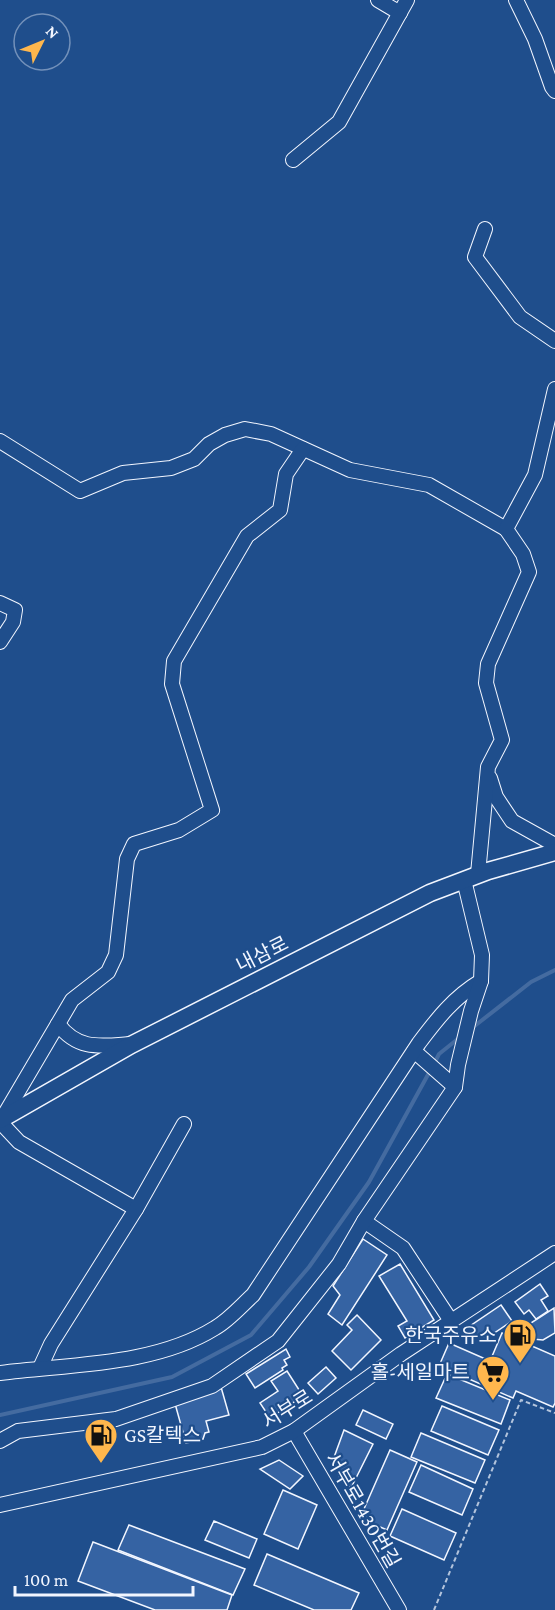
<svg xmlns="http://www.w3.org/2000/svg" width="555" height="1610" viewBox="0 0 555 1610" font-family="'Crimson Pro','Noto Sans KR',serif">
<style>
.lines{fill:none;stroke-linecap:round;stroke-linejoin:round}
.stream{stroke:#446ba0;stroke-width:4}
.building{fill:#3563a3;stroke:#f2f6ff;stroke-width:1.5}
.minor-casing{stroke:#f2f6ff;stroke-width:16}
.major-casing{stroke:#f2f6ff;stroke-width:19}
.path{stroke:#b3c4dc;stroke-width:2;stroke-dasharray:4.5 3;stroke-linecap:butt}
.minor{stroke:#1f4e8c;stroke-width:14}
.major{stroke:#1f4e8c;stroke-width:16}
.labels{text-anchor:middle;stroke-width:4.5;stroke-linejoin:round;paint-order:stroke}
.street-label{font-size:20px;fill:#f2f6ff;stroke:#1f4e8c}
.poi-label{font-size:20px;fill:#f2f6ff;stroke:#1f4e8c;text-anchor:end}
</style>
<rect width="100%" height="100%" fill="#1f4e8c"/>
<g class="lines">
<g class="stream">
<path d="M472,1028L531,982L555,970"/>
<path d="M434,1064L439,1054L459,1038"/>
<path d="M0,1415L172,1377L251,1335L309,1267L369,1182L430,1071"/>
</g>
</g>
<g class="building">
<path d="M363,1239L387,1255L342,1325L328,1314L340,1295L333,1286Z"/>
<path d="M400,1264L434,1320L405,1338L398,1326L407,1321L379,1276Z"/>
<path d="M540,1284L548,1296L541,1300L548,1311L536,1319L529,1310L524,1314L515,1302Z"/>
<path d="M501,1305L512,1321L481,1342L470,1326Z"/>
<path d="M554,1308L555,1333L543,1340L521,1338L517,1332Z"/>
<path d="M357,1315L381,1340L351,1370L332,1351L352,1330L347,1325Z"/>
<path d="M502,1333L555,1356V1403L553,1407L516,1391L513,1398L439,1366L449,1343L490,1361Z"/>
<path d="M286,1349L290,1357L284,1360L287,1365L282,1368L283,1370L255,1388L246,1374Z"/>
<path d="M326,1367L336,1378L318,1394L308,1383Z"/>
<path d="M287,1371L303,1396L270,1418L260,1403L278,1391L271,1381Z"/>
<path d="M447,1374L510,1400L501,1424L436,1398Z"/>
<path d="M221,1387L229,1415L206,1421L209,1432L205,1433L203,1439L186,1443L174,1400Z"/>
<path d="M442,1406L499,1430L488,1455L431,1431Z"/>
<path d="M363,1410L393,1424L386,1439L356,1425Z"/>
<path d="M344,1430L373,1444L351,1488L341,1481L333,1460Z"/>
<path d="M421,1433L485,1460L475,1483L411,1457Z"/>
<path d="M390,1450L417,1462L387,1530L360,1518Z"/>
<path d="M279,1460L303,1476L290,1489L260,1469Z"/>
<path d="M421,1465L473,1489L462,1515L409,1492Z"/>
<path d="M283,1490L317,1505L298,1549L264,1534Z"/>
<path d="M402,1509L456,1533L444,1560L390,1536Z"/>
<path d="M214,1521L257,1539L249,1558L205,1540Z"/>
<path d="M129,1525L245,1569L233,1595L118,1550Z"/>
<path d="M93,1542L232,1595L227,1610H155L78,1581Z"/>
<path d="M267,1554L359,1593L351,1610H314L254,1585Z"/>
</g>
<g class="lines">
<defs>
<g id="minor">
<path d="M378,0L400,13"/>
<path d="M516,0L535,39L552,87L555,91"/>
<path d="M293,160L339,122L407,0"/>
<path d="M485,229L475,257L520,317L555,341"/>
<path d="M0,441L80,491L123,473L171,468L194,459L209,444L225,435L245,429L271,434L350,470L429,485L506,529"/>
<path d="M0,603L15,610L13,622L0,642"/>
<path d="M490,778L496,797L512,821L555,845"/>
<path d="M478,874L488,767L502,740L486,683L488,664L529,572L523,554L506,529L535,475L555,389"/>
<path d="M58,1024C78,1051 101,1046 131,1044"/>
<path d="M414,1051L455,1087"/>
<path d="M2,1119L72,1000L108,972L116,955L127,859L134,844L179,830L212,810L172,684L174,661L247,536L280,510L286,474L303,449"/>
<path d="M4,1126L19,1142L136,1209"/>
<path d="M364,1221L403,1248L451,1321"/>
<path d="M40,1368L51,1344L136,1209L184,1124"/>
<path d="M0,1373C70,1364 154,1366 215,1328C229,1320 241,1306 253,1295L419,1043C437,1019 454,997 481,981"/>
<path d="M294,1431L399,1610"/>
<path d="M0,1441L18,1431L116,1419L212,1386L278,1341L339,1264L364,1221L455,1087L458,1065L471,1011L481,981L482,955L464,880"/>
<path d="M0,1505L262,1447L294,1431L401,1354L555,1253"/>
</g>
<path id="major" d="M0,1120L131,1045L430,893L488,871L555,852"/>
</defs>
<use href="#minor" class="minor-casing"/>
<use href="#major" class="major-casing"/>
<path class="path" d="M434,1610L521,1400L555,1413"/>
<use href="#minor" class="minor"/>
<use href="#major" class="major"/>
</g>
<defs>
<symbol id="fuel-pin" viewBox="-11 -11 22 30"><path d="M0 17L-7.5 6A9.5 9.5 0 1 1 7.5 6Z" fill="#ffb74d" stroke="#1f4e8c"/><path d="M-5.5-6h7V0h2V4h1.3V-2.5L3-4.5l.8-.8L6-3V5H2.5V1h-1V6h-7ZM-4.2-4.7v3.2H.2V-4.7Z" fill="#111"/></symbol>
<symbol id="supermarket-pin" viewBox="-11 -11 22 30"><path d="M0 17L-7.5 6A9.5 9.5 0 1 1 7.5 6Z" fill="#ffb74d" stroke="#1f4e8c"/><path d="M-6-5.5h2.5l.6 2H6L4.5 2H-2.5L-4.4-4H-6ZM-1.5 3.2a1.3 1.3 0 1 0 .1 0ZM3 3.2a1.3 1.3 0 1 0 .1 0Z" fill="#111"/></symbol>
</defs>
<g fill-rule="evenodd">
<use href="#fuel-pin" x="501" y="1316" width="38" height="52"/>
<use href="#supermarket-pin" x="474" y="1353" width="38" height="52"/>
<use href="#fuel-pin" x="82" y="1416" width="38" height="52"/>
</g>
<g class="labels">
<g class="street-label">
<text transform="translate(262 954) rotate(-27)" y="7">내삼로</text>
<text transform="translate(287 1409) rotate(-32)" y="7">서부로</text>
<text transform="translate(363 1510) rotate(60)" y="7">서부로1430번길</text>
</g>
<g class="poi-label">
<text x="497" y="1342">한국주유소</text>
<text x="470" y="1379">홀-세일마트</text>
<text x="124" y="1442" text-anchor="start">GS칼텍스</text>
</g>
</g>
<g transform="translate(42 42) rotate(47)"><circle r="28" fill="#1f4e8c" stroke="#7391ba" stroke-width="1.5"/>
<path d="M0-4.5L10 22L0 15L-10 22Z" fill="#ffb74d"/>
<text y="-9" font-size="16" font-weight="bold" text-anchor="middle" fill="#f2f6ff">N</text>
</g>
<path d="M15 1586v9h178v-9" fill="none" stroke="#f2f6ff" stroke-width="3"/>
<text x="24" y="1586" font-size="18" fill="#f2f6ff" stroke="#1f4e8c" stroke-width="4.5" paint-order="stroke">100 m</text>
</svg>
